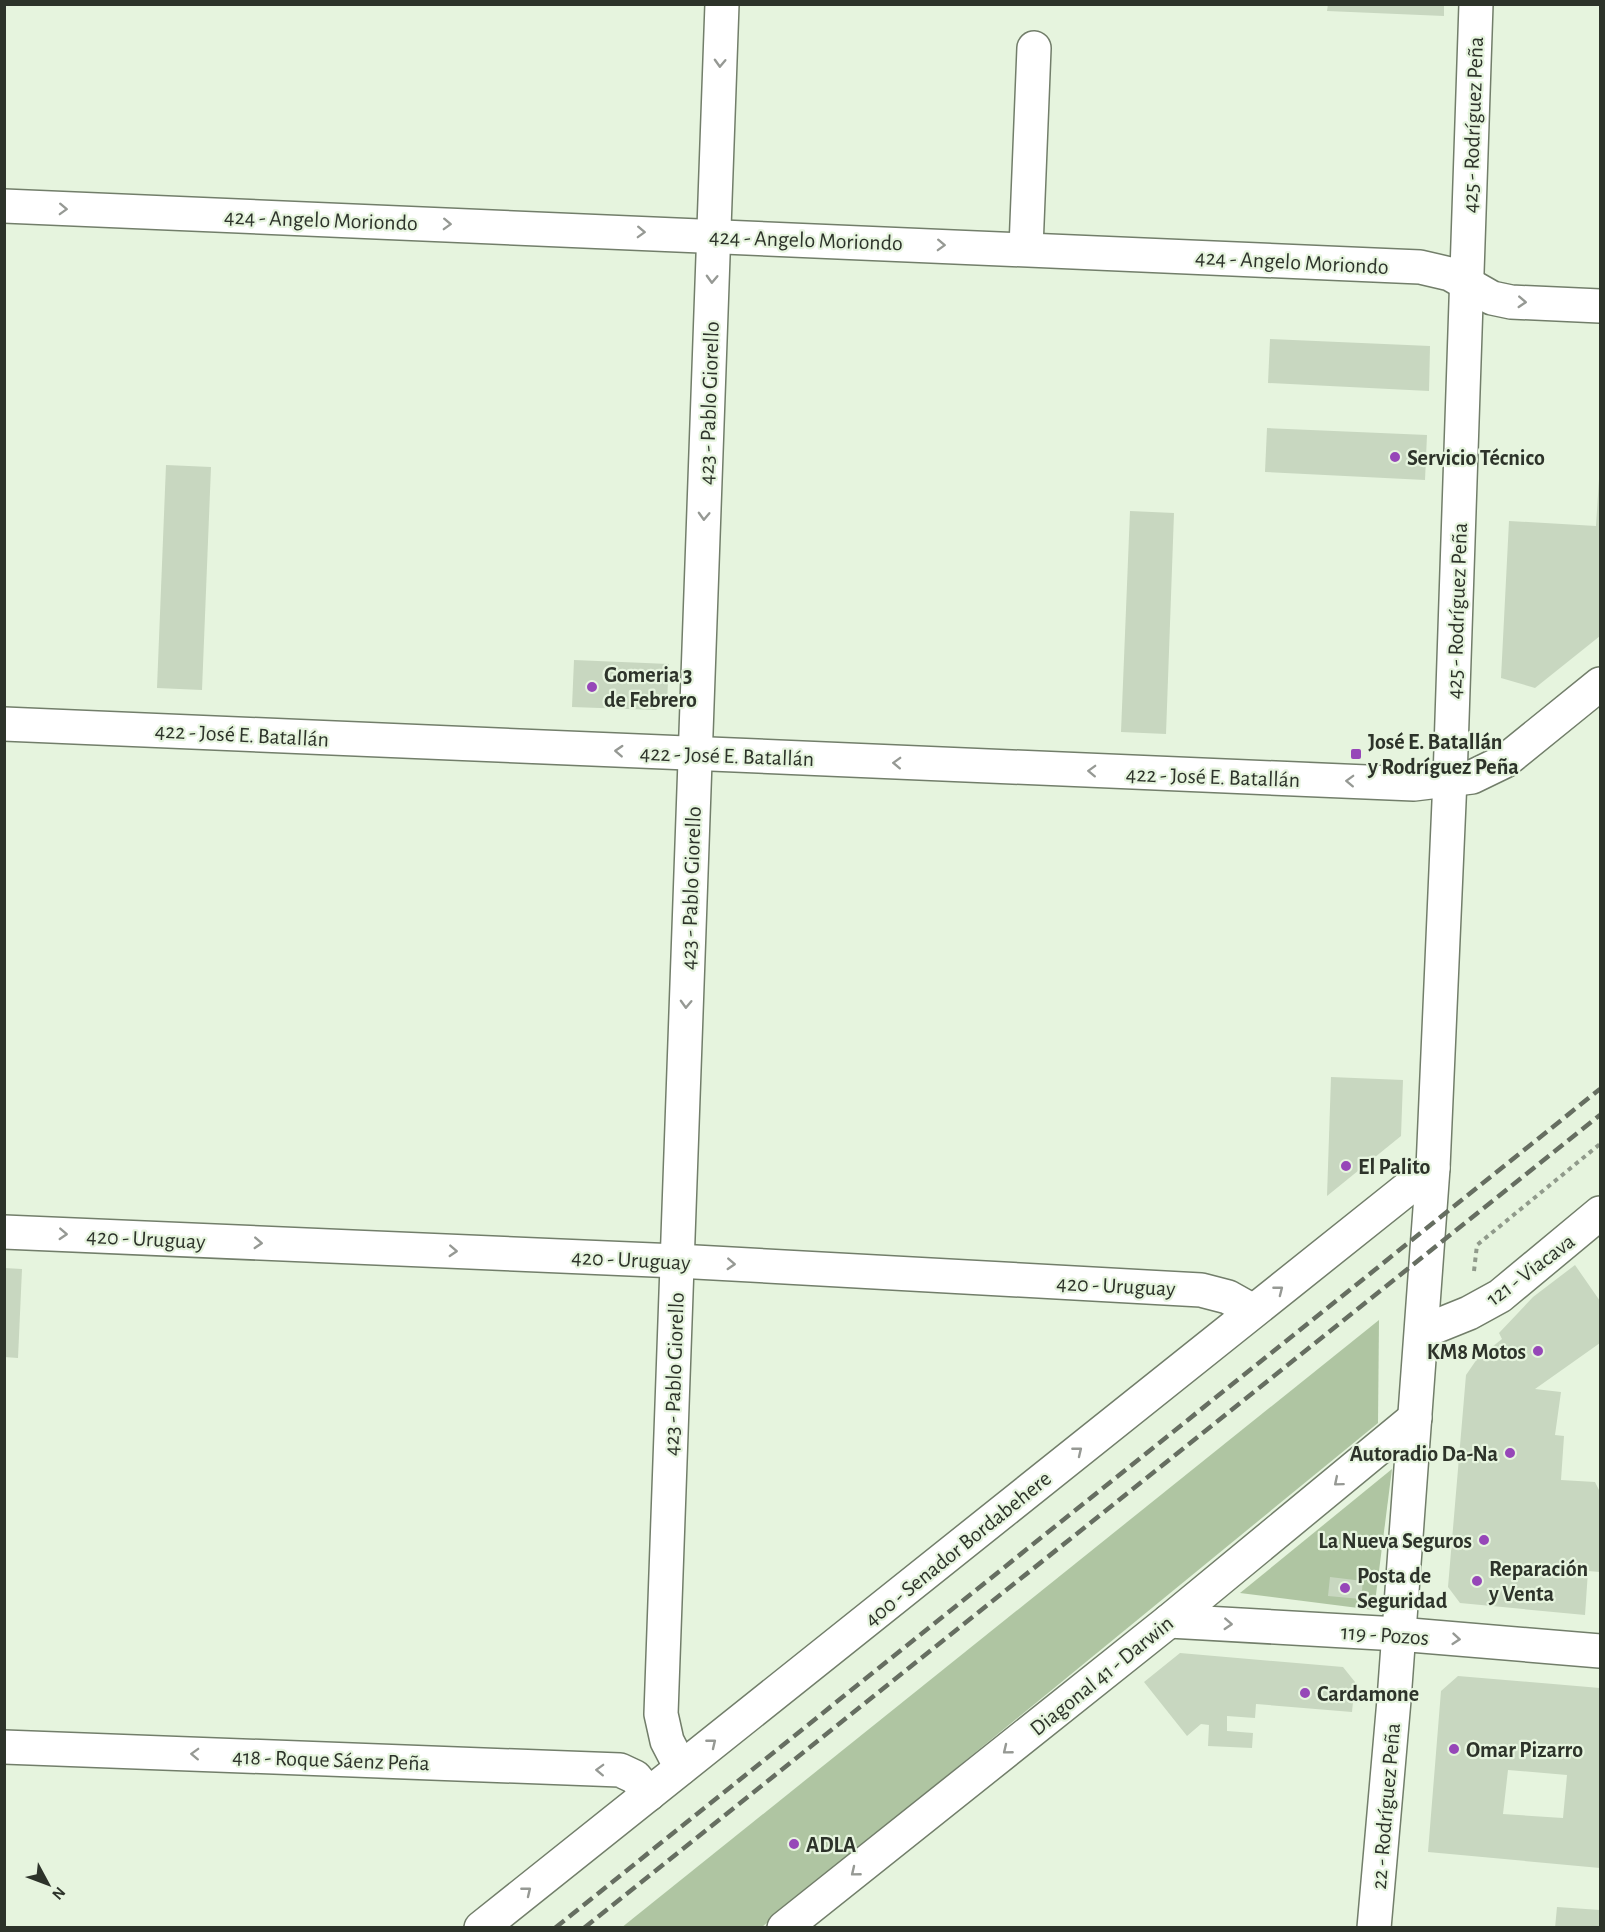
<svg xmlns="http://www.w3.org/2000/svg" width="1605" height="1932" viewBox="0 0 1605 1932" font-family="'Alegreya Sans',sans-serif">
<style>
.green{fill:#afc5a2}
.building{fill:#c8d7c0;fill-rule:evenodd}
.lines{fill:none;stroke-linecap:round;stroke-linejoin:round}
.minor-casing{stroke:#727e6a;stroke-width:36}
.path{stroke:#909a8b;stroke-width:4;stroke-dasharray:4.5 4.5;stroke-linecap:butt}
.minor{stroke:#fff;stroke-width:33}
.rail{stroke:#666e61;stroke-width:4.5;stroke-dasharray:12 6;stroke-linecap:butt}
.oneway{stroke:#969994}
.poi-dot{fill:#9647b8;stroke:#e6f4de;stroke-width:2}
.labels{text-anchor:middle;stroke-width:4.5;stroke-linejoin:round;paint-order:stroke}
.street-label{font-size:22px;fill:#2d332a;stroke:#e6f4de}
.poi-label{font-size:22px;font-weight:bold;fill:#2d332a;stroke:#e6f4de;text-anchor:start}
</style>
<rect width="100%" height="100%" fill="#e6f4de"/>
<g class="green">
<path d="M1379,1320L1378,1423L762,1927L621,1928Z"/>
<path d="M1392,1469L1374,1610L1240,1593Z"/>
</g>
<g class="building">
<path d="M1328,4H1444V16L1327,11Z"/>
<path d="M1270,339L1430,346L1429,391L1268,383Z"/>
<path d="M1267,428L1427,435L1425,480L1265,472Z"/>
<path d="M166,465L211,467L202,690L157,688Z"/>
<path d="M1599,479L1600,636L1535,688L1501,678L1509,521L1596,526Z"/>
<path d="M1130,511L1174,513L1166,734L1121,732Z"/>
<path d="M574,660L669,664L667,701L656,710L572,707Z"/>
<path d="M1331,1077L1403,1080L1401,1136L1327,1196Z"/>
<path d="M1575,1265L1600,1301V1343L1535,1389L1561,1392L1555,1435L1564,1436L1561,1480L1595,1482L1600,1492V1572L1588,1571L1585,1615L1460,1603L1448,1587L1466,1375L1477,1359L1502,1339L1499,1333L1533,1297Z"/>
<path d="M4,1268L22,1269L18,1358L4,1357Z"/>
<path d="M1330,1577L1363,1581L1361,1599L1328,1596Z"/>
<path d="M1180,1653L1343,1667L1355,1682L1352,1712L1256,1704L1255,1718L1227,1716V1731L1253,1733L1252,1748L1208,1746L1209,1725L1201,1724L1187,1736L1144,1682Z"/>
<path d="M1458,1676L1600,1688V1868L1428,1852L1441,1691ZM1508,1770L1567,1775L1563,1818L1503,1814Z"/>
<path d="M1557,1907L1600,1910V1928H1555Z"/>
</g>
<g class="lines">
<defs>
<g id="minor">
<path d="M4,206L1420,267L1450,274L1492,298L1511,302L1600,306"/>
<path d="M1026,248L1034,48"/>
<path d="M4,724L1414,784L1472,777L1505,761L1600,684"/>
<path d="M4,1232L677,1261L1201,1290L1228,1297L1253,1311"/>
<path d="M1422,1332L1469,1313L1500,1296L1600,1213"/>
<path d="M1169,1621L1398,1634L1600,1651"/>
<path d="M4,1747L620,1770L635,1777L649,1794"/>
<path d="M681,1768L667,1741L661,1714L722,4"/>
<path d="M481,1928L1433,1168"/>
<path d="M784,1928L1169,1621L1415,1418"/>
<path d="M1374,1928L1394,1700L1433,1168L1450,779L1476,4"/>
</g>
</defs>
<use href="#minor" class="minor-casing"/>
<path class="path" d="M1474,1271L1477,1245L1600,1144"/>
<use href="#minor" class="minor"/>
<g class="rail">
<path d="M555,1928L1600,1089"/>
<path d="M584,1928L1600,1115"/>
</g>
</g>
<defs><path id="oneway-chevron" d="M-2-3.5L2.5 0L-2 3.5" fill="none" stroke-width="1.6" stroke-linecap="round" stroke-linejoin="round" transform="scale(1.5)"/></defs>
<g class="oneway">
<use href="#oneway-chevron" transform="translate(720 63) rotate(92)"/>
<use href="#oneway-chevron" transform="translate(63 209) rotate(2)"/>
<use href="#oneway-chevron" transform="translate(447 224) rotate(2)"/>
<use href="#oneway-chevron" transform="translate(641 232) rotate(2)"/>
<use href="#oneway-chevron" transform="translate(941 245) rotate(2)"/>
<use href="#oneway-chevron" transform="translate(712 279) rotate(92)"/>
<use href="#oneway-chevron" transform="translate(1522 302) rotate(3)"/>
<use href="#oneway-chevron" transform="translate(704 516) rotate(92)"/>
<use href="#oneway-chevron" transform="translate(619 751) rotate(-177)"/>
<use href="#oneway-chevron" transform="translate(897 763) rotate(-178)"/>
<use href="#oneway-chevron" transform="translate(1092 771) rotate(-178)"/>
<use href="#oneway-chevron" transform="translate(1350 781) rotate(-178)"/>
<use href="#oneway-chevron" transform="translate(686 1004) rotate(92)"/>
<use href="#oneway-chevron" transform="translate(63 1234) rotate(3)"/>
<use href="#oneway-chevron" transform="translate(258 1243) rotate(3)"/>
<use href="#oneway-chevron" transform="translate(453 1251) rotate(3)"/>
<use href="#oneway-chevron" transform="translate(731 1264) rotate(3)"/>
<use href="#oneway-chevron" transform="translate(1279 1290) rotate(-38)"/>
<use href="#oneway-chevron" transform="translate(1078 1451) rotate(-39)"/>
<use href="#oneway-chevron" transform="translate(1338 1482) rotate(140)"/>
<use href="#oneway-chevron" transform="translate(1228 1624) rotate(3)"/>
<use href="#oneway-chevron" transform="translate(1456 1639) rotate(5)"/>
<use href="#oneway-chevron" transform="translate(712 1743) rotate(-39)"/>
<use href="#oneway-chevron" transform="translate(1007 1750) rotate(141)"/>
<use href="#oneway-chevron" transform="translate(195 1754) rotate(-178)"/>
<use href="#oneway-chevron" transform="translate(600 1770) rotate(-178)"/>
<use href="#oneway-chevron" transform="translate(855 1872) rotate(141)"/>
<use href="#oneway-chevron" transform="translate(527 1891) rotate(-39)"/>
</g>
<g class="poi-dot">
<circle cx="1395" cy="457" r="6"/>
<circle cx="592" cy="687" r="6"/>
<rect x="1350" y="748" width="12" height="12" rx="3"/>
<circle cx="1346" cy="1166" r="6"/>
<circle cx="1538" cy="1351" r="6"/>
<circle cx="1510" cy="1453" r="6"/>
<circle cx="1484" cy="1540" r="6"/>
<circle cx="1477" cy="1581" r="6"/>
<circle cx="1345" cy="1588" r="6"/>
<circle cx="1305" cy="1693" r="6"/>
<circle cx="1454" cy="1749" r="6"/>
<circle cx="794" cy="1844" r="6"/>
</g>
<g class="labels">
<g class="street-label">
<text transform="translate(1472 125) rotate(-88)" y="8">425 - Rodríguez Peña</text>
<text transform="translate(321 219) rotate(2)" y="8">424 - Angelo Moriondo</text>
<text transform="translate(806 239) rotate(2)" y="8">424 - Angelo Moriondo</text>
<text transform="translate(1292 261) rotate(3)" y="8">424 - Angelo Moriondo</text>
<text transform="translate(708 403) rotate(-88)" y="8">423 - Pablo Giorello</text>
<text transform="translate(1456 611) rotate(-88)" y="8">425 - Rodríguez Peña</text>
<text transform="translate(242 734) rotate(3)" y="8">422 - José E. Batallán</text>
<text transform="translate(727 755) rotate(2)" y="8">422 - José E. Batallán</text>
<text transform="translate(1213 776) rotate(2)" y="8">422 - José E. Batallán</text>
<text transform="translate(690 888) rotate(-88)" y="8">423 - Pablo Giorello</text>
<text transform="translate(146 1238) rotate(3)" y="8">420 - Uruguay</text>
<text transform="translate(631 1259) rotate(3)" y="8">420 - Uruguay</text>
<text transform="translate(1530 1269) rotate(-37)" y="8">121 - Viacava</text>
<text transform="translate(1116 1285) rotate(3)" y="8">420 - Uruguay</text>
<text transform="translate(673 1374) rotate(-88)" y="8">423 - Pablo Giorello</text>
<text transform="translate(957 1548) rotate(-39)" y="8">400 - Senador Bordabehere</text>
<text transform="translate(1385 1634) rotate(4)" y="8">119 - Pozos</text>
<text transform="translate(1101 1675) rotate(-39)" y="8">Diagonal 41 - Darwin</text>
<text transform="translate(331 1759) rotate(2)" y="8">418 - Roque Sáenz Peña</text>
<text transform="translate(1385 1806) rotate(-85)" y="8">22 - Rodríguez Peña</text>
</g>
<g class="poi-label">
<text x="1407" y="465">Servicio Técnico</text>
<text x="604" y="682">Gomeria 3<tspan x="604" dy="25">de Febrero</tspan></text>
<text x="1368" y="749">José E. Batallán<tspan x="1368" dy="25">y Rodríguez Peña</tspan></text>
<text x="1358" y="1174">El Palito</text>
<text x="1526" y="1359" text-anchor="end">KM8 Motos</text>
<text x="1498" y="1461" text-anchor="end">Autoradio Da-Na</text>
<text x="1472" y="1548" text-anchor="end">La Nueva Seguros</text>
<text x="1489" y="1576">Reparación<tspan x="1489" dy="25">y Venta</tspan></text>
<text x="1357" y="1583">Posta de<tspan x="1357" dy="25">Seguridad</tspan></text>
<text x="1317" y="1701">Cardamone</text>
<text x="1466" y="1757">Omar Pizarro</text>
<text x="806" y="1852">ADLA</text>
</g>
</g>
<rect width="1605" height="1932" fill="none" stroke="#2d332a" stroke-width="12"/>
<g transform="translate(48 1884) rotate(131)" stroke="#e6f4de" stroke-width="4.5" paint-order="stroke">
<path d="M0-4.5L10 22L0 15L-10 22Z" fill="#2d332a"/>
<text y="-9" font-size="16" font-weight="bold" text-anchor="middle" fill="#2d332a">N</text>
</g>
</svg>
